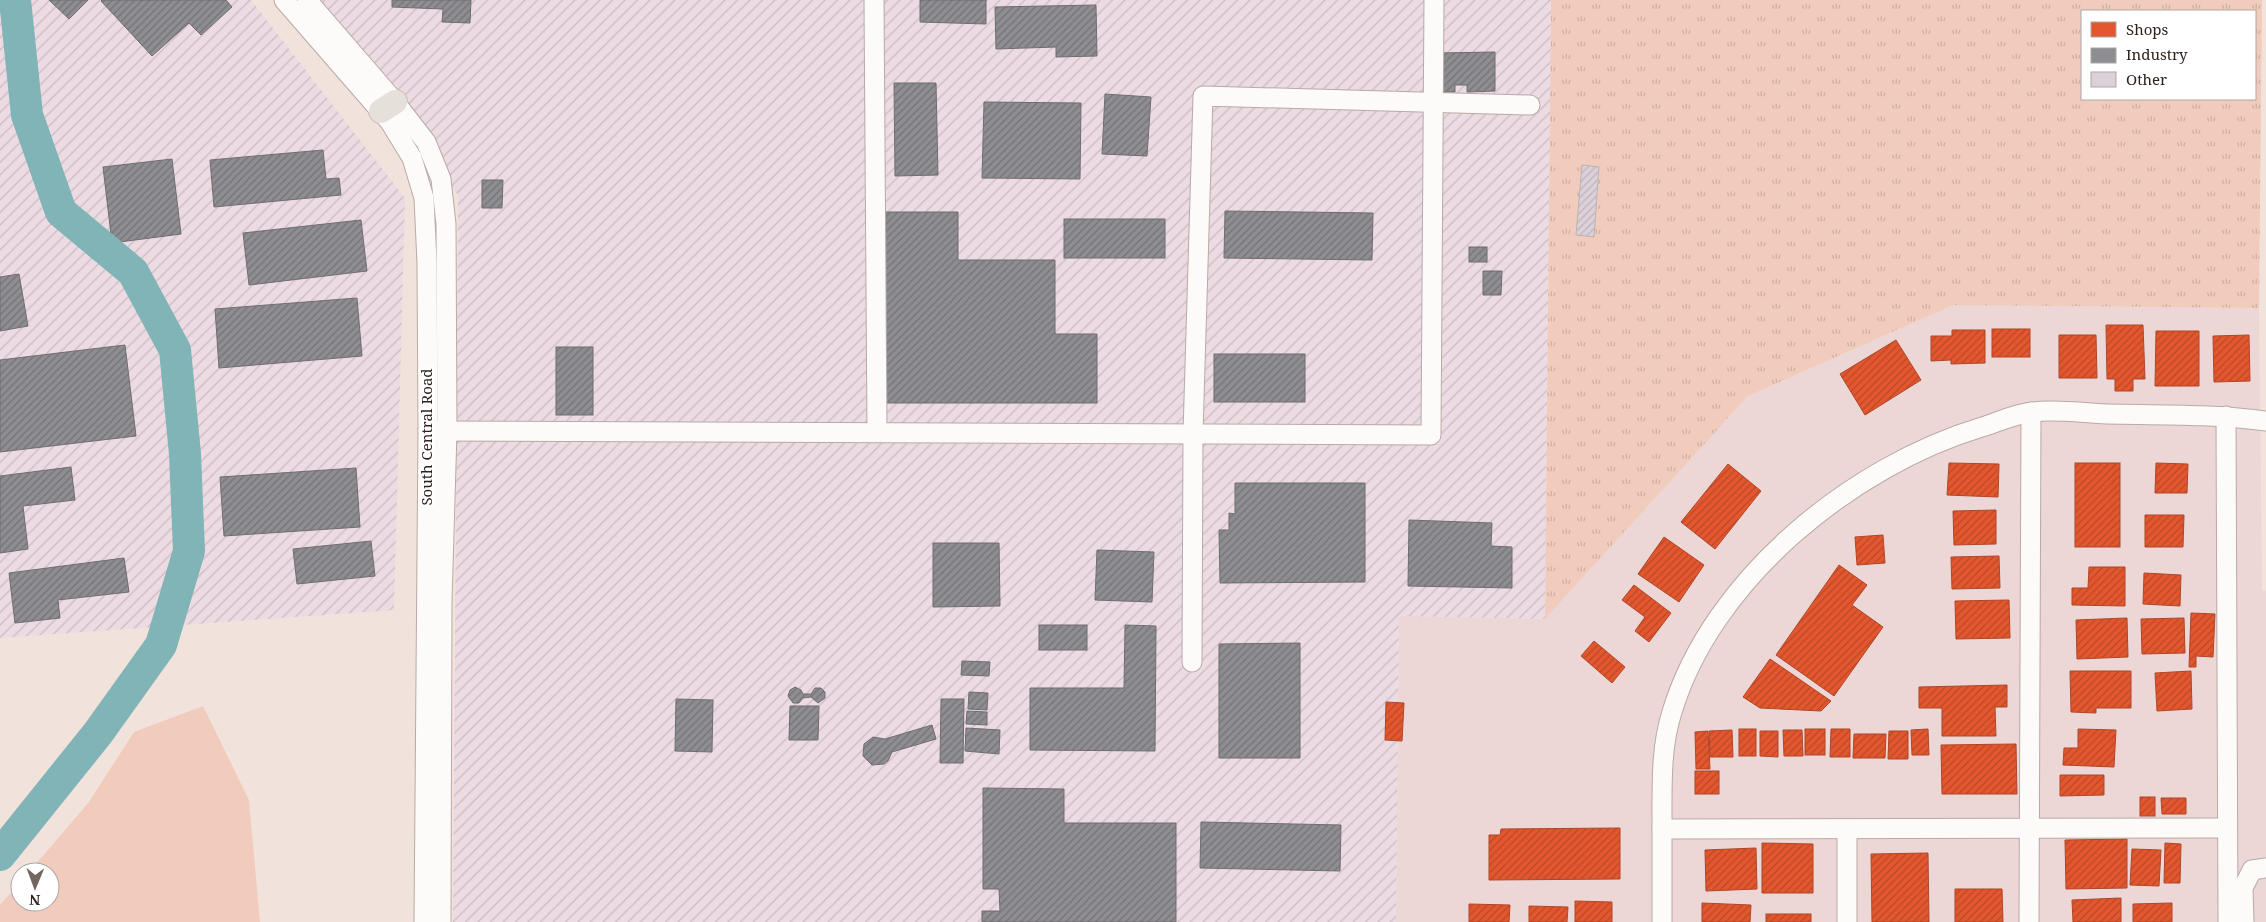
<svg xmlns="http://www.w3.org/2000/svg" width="2266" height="922" viewBox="0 0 2266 922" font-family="'Noto Serif',serif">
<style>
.commercial{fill:#ecd6d6}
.industrial{fill:url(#industrial-furrows)}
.grass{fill:url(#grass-tufts);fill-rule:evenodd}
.green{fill:#f1ccbc}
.shops{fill:url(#shops-hatch);stroke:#ae4729}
.industry{fill:url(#industry-hatch);stroke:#716d6f}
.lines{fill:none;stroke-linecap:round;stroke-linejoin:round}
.river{stroke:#81b4b7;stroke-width:32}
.building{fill:url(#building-hatch);stroke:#bcb3b6}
.minor-casing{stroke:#b8aaa4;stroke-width:21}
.major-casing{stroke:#c9c0bc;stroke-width:26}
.minor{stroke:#fdfbfa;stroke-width:19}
.major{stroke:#e6e0da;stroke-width:24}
.labels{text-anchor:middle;stroke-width:5;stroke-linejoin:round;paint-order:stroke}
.street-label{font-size:15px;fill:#2f221c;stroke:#fff}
</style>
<defs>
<pattern id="industrial-furrows" width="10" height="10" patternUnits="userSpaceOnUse" patternTransform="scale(1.25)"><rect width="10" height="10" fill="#ecdbe2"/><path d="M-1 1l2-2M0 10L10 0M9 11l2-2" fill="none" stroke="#cbbcc1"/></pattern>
<pattern id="grass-tufts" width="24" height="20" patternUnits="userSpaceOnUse" patternTransform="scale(1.25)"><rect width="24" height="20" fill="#f1ccbc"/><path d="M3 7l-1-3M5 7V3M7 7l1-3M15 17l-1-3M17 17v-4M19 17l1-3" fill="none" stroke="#cfafa1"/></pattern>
<pattern id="shops-hatch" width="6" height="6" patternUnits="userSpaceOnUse" patternTransform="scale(1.25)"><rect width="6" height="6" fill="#e4572e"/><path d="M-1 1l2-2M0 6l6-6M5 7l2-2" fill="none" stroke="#b94826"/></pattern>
<pattern id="industry-hatch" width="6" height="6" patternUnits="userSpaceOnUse" patternTransform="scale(1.25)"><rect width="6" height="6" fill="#8d8d92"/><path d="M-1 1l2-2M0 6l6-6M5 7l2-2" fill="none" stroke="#747376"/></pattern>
<pattern id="building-hatch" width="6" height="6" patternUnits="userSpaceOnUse" patternTransform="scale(1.25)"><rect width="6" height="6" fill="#dcd1d9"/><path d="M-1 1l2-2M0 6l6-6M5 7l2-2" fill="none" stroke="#bdb3ba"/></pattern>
</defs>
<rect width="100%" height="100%" fill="#f2e2dc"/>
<path class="commercial" d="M1953,305L2259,308L2262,590L2266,591V922H1396L1399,616L1545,619L1748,396Z"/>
<g class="industrial">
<path d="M0,0H251L405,198L394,610L0,638Z"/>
<path d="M302,0H1551L1545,619L1399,616L1396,922H453L458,195Z"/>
</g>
<path class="grass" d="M1551,0H2262L2259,308L1953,305L1748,396L1545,619ZM2082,11H2255V99H2082Z"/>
<path class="green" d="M203,706L249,800L260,922H0V905L20,882V902H50V872H29L89,802L134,732Z"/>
<g class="shops">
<path d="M2106,325H2143L2145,379H2133V391H2115V379H2107Z"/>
<rect x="1992" y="329" width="38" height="28"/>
<path d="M1952,330H1985V363L1951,364V360L1931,361V336H1952Z"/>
<path d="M2156,331H2199V386H2155Z"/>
<path d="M2059,335H2096L2097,378H2059Z"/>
<path d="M2249,335L2250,381L2214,382L2213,336Z"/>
<path d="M1896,340L1921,380L1865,415L1840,374Z"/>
<path d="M1949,463L1999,464L1998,497L1947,495Z"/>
<rect x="2075" y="463" width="45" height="84"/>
<path d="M2156,463L2188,464L2187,493H2155Z"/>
<path d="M1728,464L1761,491L1715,549L1681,522Z"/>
<path d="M1996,510V544L1954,545L1953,511Z"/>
<path d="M2145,515H2184L2183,547H2145Z"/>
<path d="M1883,535L1885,563L1857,565L1855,537Z"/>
<path d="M1664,537L1704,565L1679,602L1638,574Z"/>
<path d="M1999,556L2000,588L1952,589L1951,557Z"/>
<path d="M1839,565L1867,585L1852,605L1883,627L1834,696L1776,655Z"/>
<path d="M2089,567H2125V606L2072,605V588H2088Z"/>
<path d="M2144,573L2181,575L2180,606L2143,604Z"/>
<path d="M1634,585L1671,613L1649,642L1635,631L1645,617L1622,600Z"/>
<path d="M2009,600L2010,638L1956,639L1955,601Z"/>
<path d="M2191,613L2215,614L2213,657L2196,656V667H2189Z"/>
<path d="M2127,618L2128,657L2077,659L2076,620Z"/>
<path d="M2184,618L2185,653L2142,654L2141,619Z"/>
<path d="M1594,641L1625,667L1612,683L1581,656Z"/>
<path d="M1770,659L1831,701L1821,711L1760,708L1743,697Z"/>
<path d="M2070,671H2131V708H2096V713L2071,712Z"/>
<path d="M2191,671L2192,709L2157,711L2155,673Z"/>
<path d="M2007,685V707H1995L1996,736H1942V708H1919V687Z"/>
<path d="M1386,702L1404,703L1402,741L1385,740Z"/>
<rect x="1739" y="729" width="17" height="27"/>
<rect x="1805" y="729" width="20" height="26"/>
<path d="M1831,729H1850V757H1830Z"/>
<path d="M1928,729L1929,755H1912L1911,730Z"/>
<path d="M2078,729L2116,730L2114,767L2063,765L2064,748H2078Z"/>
<path d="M1732,730L1733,757H1710L1709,731Z"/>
<path d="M1783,730H1802L1803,756H1784Z"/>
<path d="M1708,731L1710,769H1696L1695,732Z"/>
<path d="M1760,731H1778V757L1760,756Z"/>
<path d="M1889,731H1908V759H1888Z"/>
<path d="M1854,734H1886L1885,758H1853Z"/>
<path d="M2016,744L2017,794H1942L1941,745Z"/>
<rect x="1695" y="771" width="24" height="23"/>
<path d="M2060,775H2104V795L2060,796Z"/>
<rect x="2140" y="797" width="15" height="19"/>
<path d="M2161,798H2186V814H2162Z"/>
<path d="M1620,828V879L1489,880V835H1500L1501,829Z"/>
<path d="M2127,839V888L2066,889L2065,840Z"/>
<path d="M1762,843L1813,844V893H1762Z"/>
<path d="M2165,843L2181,844L2180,883H2164Z"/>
<path d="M1756,848L1757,889L1706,891L1705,850Z"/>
<path d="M2132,849L2161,850L2159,886L2130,885Z"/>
<path d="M1928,853L1929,922H1872L1871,854Z"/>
<path d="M1955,889H2002L2003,922H1955Z"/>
<path d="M2121,898V922H2073L2072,900Z"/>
<path d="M1575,901L1612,902V922H1575Z"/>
<path d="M1702,903L1751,905L1750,922H1702Z"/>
<path d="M2172,903V922H2133V904Z"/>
<path d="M1469,904L1510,905L1509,922H1469Z"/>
<path d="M1529,906L1568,907L1567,922H1529Z"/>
<rect x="1766" y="914" width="45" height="8"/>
</g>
<g class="industry">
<path d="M49,0H88L69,19Z"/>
<path d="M102,0H226L232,7L201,35L189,23L152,56L101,1Z"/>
<path d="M392,0H471L470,23L442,22L443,9L392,7Z"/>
<path d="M920,0H986V24L920,22Z"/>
<path d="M1096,5L1097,56L1056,57V47L996,49L995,7Z"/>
<path d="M1495,52V91L1467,92V85H1455V92H1438V53Z"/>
<path d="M894,83H936L938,175L895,176Z"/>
<path d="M1105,94L1151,97L1147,156L1102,154Z"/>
<path d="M984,102L1081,103L1080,179L982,178Z"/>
<path d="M323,150L326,179L339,178L341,195L214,207L210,160Z"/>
<path d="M172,159L181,234L112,243L103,167Z"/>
<path d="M482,180H503L502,208H482Z"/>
<path d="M1225,211L1373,213L1372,260L1224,258Z"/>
<path d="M881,212H958V260H1055V334H1097V403H880Z"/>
<rect x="1064" y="219" width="101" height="39"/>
<path d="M361,220L367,271L249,285L243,233Z"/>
<rect x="1469" y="247" width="18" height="15"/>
<path d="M1483,271H1502L1501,295H1483Z"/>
<path d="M19,274L28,326L0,331V277Z"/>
<path d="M357,298L362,356L219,368L215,309Z"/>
<path d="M125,345L136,436L0,452V360Z"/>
<rect x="556" y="347" width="37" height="68"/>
<rect x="1214" y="354" width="91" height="48"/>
<path d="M71,467L75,500L23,506L28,549L0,553V476Z"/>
<path d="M356,468L360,527L224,536L220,477Z"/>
<path d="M1235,483H1365V582L1220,583L1219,530H1229V513L1235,514Z"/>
<path d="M1409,520L1492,523L1491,546L1512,547V588L1408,586Z"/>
<path d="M371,541L375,576L297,584L293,549Z"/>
<path d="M933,543H999L1000,606L933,607Z"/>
<path d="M1097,550L1154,552L1152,602L1095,600Z"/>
<path d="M124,558L129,592L58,600L60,618L15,623L9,573Z"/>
<rect x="1039" y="625" width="48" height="25"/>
<path d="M1125,625L1156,626L1155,751L1030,750V688H1124Z"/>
<path d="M1300,643V758H1219V644Z"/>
<path d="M962,661L990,662L989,676L961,675Z"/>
<path d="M795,687L801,690L803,694H811L815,688H821L825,692V698L818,703L811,697L803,698L799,703H793L788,696L790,690Z"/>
<path d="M969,692L988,693L987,710L968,709Z"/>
<path d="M676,699L713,700L712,752L675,751Z"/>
<path d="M941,699H964L963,763H940Z"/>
<path d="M790,706H819L818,740H789Z"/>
<path d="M967,711L987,712V725L966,724Z"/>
<path d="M932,725L936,739L892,752L888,761L884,764L872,765L863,756L864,744L873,737L885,739Z"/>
<path d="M966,728L1000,730L999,754L965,751Z"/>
<path d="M983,788L1064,789V823H1176V922H982V911H1000L999,889H983Z"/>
<path d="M1201,822L1341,825L1340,871L1200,868Z"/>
</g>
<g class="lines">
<path class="river" d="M0,855L98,733L161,645L189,551L185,454L175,350L133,272L61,212L27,115L15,0"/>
</g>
<path class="building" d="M1582,165L1599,167L1594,237L1576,235Z"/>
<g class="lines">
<defs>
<g id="minor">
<path d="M284,0L390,122L412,158L424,198L427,263L428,431L424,922"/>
<path d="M307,0L395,102L426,142L441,179L446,224L447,431L442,601L441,922"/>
<path d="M874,0L877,432"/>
<path d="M2226,416L2228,922"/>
<path d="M428,431L1431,435L1434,0"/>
<path d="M1192,662L1193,434L1203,96L1530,105"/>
<path d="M1662,829L2227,828"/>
<path d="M1847,829V922"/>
<path d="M1662,922C1662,888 1662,853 1662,819C1662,783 1661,746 1672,712C1712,579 1852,466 1982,427C1998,422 2015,414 2032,412C2056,409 2082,413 2107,414C2160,415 2213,414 2266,421"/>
<path d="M2029,922L2031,412"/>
<path d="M2244,922L2243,888L2252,870L2266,868"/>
</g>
<path id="major" d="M381,111L395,102"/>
</defs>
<use href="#minor" class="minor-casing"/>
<use href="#major" class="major-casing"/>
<use href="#minor" class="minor"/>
<use href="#major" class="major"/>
</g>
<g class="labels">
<g class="street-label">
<text transform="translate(427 437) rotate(-90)" y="5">South Central Road</text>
</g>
</g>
<rect x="2081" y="10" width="175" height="90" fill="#ffffff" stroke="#aca7a4"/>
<rect x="2091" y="22" width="25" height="15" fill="#e4572e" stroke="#aca7a4"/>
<text x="2126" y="35" font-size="15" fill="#2f221c">Shops</text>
<rect x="2091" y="48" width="25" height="15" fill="#8d8d92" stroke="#aca7a4"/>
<text x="2126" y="60" font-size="15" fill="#2f221c">Industry</text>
<rect x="2091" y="72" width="25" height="15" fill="#dcd1d9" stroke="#aca7a4"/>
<text x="2126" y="85" font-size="15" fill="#2f221c">Other</text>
<g transform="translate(35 887) rotate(181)"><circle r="24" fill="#ffffff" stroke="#aca7a4"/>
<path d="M0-4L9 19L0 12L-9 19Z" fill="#73655f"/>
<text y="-8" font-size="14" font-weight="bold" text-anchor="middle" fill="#2f221c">N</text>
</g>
</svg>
